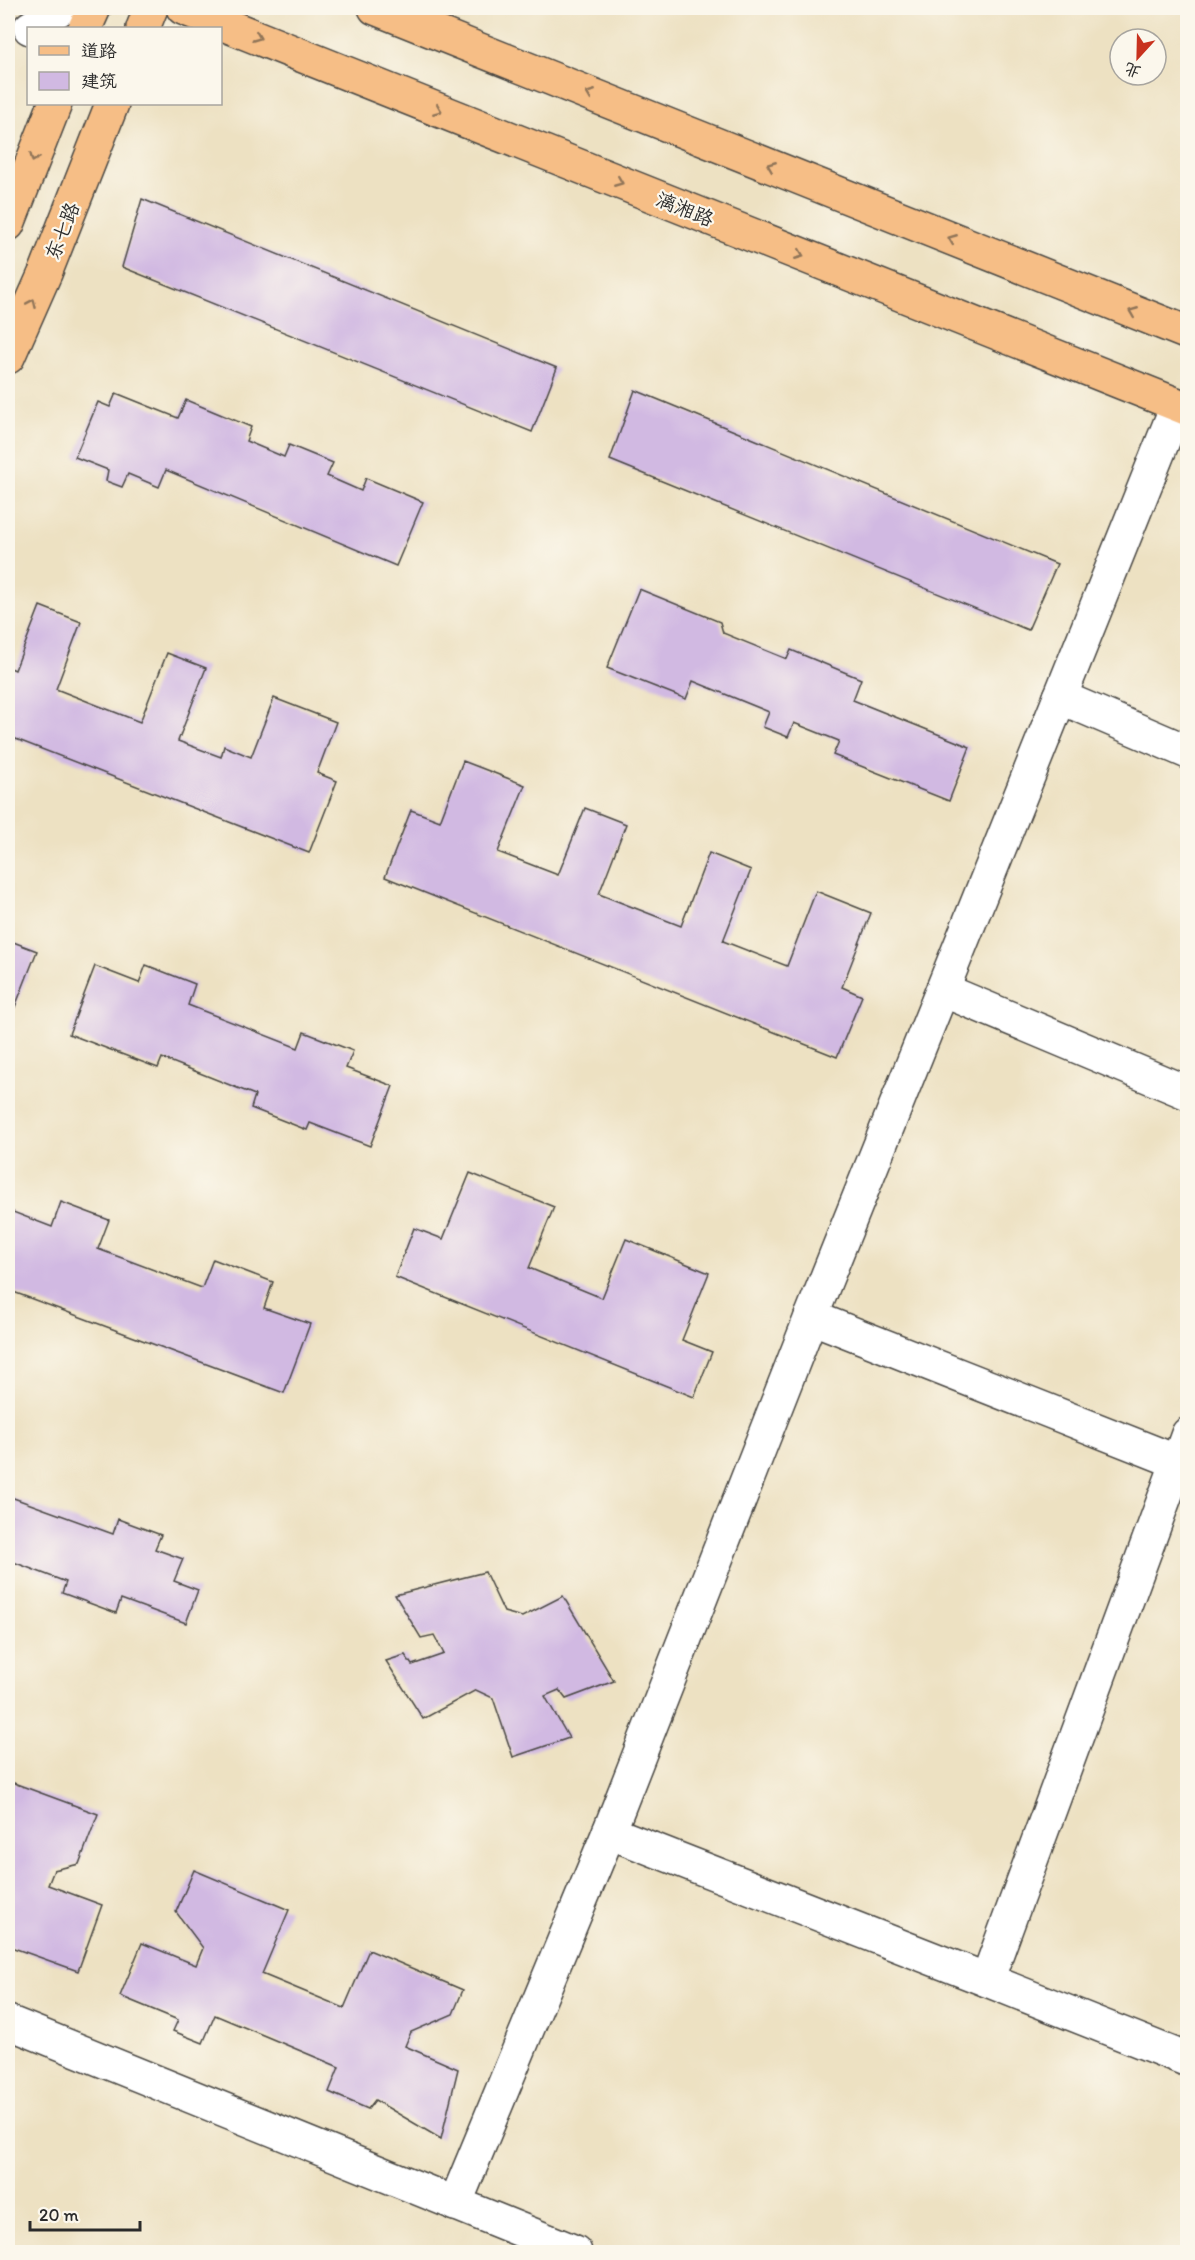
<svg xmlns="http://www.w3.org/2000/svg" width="1195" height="2260" viewBox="0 0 1195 2260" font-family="Itim,'LXGW WenKai TC',sans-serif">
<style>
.building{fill:#d1b9e2}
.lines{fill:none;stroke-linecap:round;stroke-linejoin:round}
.minor-casing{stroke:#484642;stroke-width:36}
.major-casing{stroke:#484642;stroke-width:36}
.minor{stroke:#fff;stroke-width:33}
.major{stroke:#f6be86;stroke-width:33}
.oneway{stroke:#907458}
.labels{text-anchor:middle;stroke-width:4.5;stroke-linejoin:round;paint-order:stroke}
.street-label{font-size:20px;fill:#2b2b2b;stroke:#fbf7ec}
</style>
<rect width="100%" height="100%" fill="#fbf7ec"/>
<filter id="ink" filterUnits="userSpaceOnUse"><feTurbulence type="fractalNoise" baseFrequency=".0167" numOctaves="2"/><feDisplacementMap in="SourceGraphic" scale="12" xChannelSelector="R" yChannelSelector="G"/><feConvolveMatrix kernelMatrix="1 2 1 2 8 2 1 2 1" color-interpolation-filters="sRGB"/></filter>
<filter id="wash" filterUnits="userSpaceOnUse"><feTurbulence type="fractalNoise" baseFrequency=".008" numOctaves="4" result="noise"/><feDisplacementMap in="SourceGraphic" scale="24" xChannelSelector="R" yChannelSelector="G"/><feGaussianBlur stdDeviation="1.35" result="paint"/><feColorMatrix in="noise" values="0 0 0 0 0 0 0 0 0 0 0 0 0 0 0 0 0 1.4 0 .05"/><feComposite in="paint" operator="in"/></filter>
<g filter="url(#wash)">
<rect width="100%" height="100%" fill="#ede1c2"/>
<g id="blocks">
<g class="building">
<path d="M142,199L557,368L532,432L122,267Z"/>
<path d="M635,390L1057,564L1028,630L610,460Z"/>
<path d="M116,393L178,418L186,400L251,427L246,441L284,457L289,445L333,463L327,476L361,491L366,478L423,502L396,566L166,470L159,487L128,474L122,487L106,481L108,470L75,457L98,402L110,407Z"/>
<path d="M639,589L720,622L723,633L787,659L791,650L861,679L853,700L970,747L949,801L833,755L839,741L794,723L788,737L763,727L769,712L693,681L686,699L607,668Z"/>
<path d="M40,606L81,622L56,689L140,722L167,653L206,668L178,741L221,757L224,746L251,757L274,698L336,722L317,773L337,781L309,853L8,736V667L15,670Z"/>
<path d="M463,761L525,785L498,852L558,875L585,808L626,824L599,894L681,926L709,853L751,870L723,941L787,966L816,891L871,913L842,987L862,996L837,1057L385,877L411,810L440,821Z"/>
<path d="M8,940L37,951L15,1007L8,1004Z"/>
<path d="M146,965L195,984L188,1005L298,1048L304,1032L353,1051L346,1068L393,1086L370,1146L310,1123L307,1130L251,1108L255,1095L162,1058L158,1068L69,1034L95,966L139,983Z"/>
<path d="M470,1173L554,1207L529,1268L602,1298L626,1239L709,1273L682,1340L712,1352L694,1397L395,1277L414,1228L443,1239Z"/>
<path d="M61,1202L109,1220L98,1249L202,1288L213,1259L273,1282L264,1308L310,1324L284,1393L8,1290V1210L52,1227Z"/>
<path d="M8,1496L113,1534L118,1519L161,1535L155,1549L183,1559L174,1581L198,1590L186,1623L121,1599L116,1613L62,1593L66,1582L8,1560Z"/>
<path d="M485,1572L504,1612L522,1617L563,1596L614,1681L566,1699L559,1690L545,1696L569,1738L513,1757L493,1698L476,1690L423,1719L386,1661L405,1655L412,1665L444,1654L434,1635L421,1638L395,1595Z"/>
<path d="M11,1782L98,1814L79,1864L54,1870L48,1885L102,1905L78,1971L8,1946V1793Z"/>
<path d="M194,1870L289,1910L262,1974L344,2008L369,1950L463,1990L453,2014L411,2032L405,2046L458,2069L441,2139L375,2100L368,2109L329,2092L339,2067L215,2015L203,2043L173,2031L178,2020L120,1996L142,1943L196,1965L203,1948L176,1912Z"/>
</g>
</g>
</g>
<g filter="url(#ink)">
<use href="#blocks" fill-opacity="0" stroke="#484642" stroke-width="1.5"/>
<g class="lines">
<defs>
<g id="minor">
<path d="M30,28L61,8"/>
<path d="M1060,697L1188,752"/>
<path d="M943,990L1188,1093"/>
<path d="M811,1317L1188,1466"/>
<path d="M1188,1434L987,1980L1188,2060"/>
<path d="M609,1832L987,1980"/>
<path d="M8,2022L575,2252"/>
<path d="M455,2204L609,1832L811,1317L1177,406"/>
</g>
<g id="major">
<path d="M183,8L1188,409"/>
<path d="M375,8L1188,333"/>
<path d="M85,28L94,8"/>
<path d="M143,28L151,8"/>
<path d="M8,224L55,104"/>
<path d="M8,357L46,271L112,104"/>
</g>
</defs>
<use href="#minor" class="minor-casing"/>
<use href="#major" class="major-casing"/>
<use href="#minor" class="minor"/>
<use href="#major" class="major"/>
</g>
<defs><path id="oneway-chevron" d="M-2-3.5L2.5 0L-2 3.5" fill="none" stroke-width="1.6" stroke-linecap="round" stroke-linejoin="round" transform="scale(1.5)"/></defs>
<g class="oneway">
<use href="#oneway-chevron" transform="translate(257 37) rotate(22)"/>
<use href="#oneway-chevron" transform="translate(590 94) rotate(-158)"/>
<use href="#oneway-chevron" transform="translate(438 110) rotate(22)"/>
<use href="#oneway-chevron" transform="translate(34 158) rotate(112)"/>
<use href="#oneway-chevron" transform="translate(771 166) rotate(-158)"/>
<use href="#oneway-chevron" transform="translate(619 182) rotate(22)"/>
<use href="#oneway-chevron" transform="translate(952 239) rotate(-158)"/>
<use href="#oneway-chevron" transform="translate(800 255) rotate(22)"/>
<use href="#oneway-chevron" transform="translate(32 303) rotate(-66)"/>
<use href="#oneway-chevron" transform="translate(1133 312) rotate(-158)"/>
</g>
</g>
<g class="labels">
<g class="street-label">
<text transform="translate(685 209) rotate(22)" y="7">漓湘路</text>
<text transform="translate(62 231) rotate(-68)" y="7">东七路</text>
</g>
</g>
<rect width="1195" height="2260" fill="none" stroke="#fbf7ec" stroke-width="30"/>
<rect x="27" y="27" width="195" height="78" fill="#fbf7ec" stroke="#a8a59f" stroke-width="1.5"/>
<rect x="39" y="46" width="30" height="9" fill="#f6be86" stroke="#a8a59f" stroke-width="1.5"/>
<text x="81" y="57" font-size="18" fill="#2b2b2b">道路</text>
<rect x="39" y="72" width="30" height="18" fill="#d1b9e2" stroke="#a8a59f" stroke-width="1.5"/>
<text x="81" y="87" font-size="18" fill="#2b2b2b">建筑</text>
<g transform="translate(1138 57) rotate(202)"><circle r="28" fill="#fbf7ec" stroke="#a8a59f" stroke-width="1.5"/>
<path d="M0-4.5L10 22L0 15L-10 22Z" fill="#c8321e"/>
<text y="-9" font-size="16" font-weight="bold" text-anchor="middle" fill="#2b2b2b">北</text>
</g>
<path d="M30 2221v9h110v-9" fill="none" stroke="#2b2b2b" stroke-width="3"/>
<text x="39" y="2221" font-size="18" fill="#2b2b2b" stroke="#fbf7ec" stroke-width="4.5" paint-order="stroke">20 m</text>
</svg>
